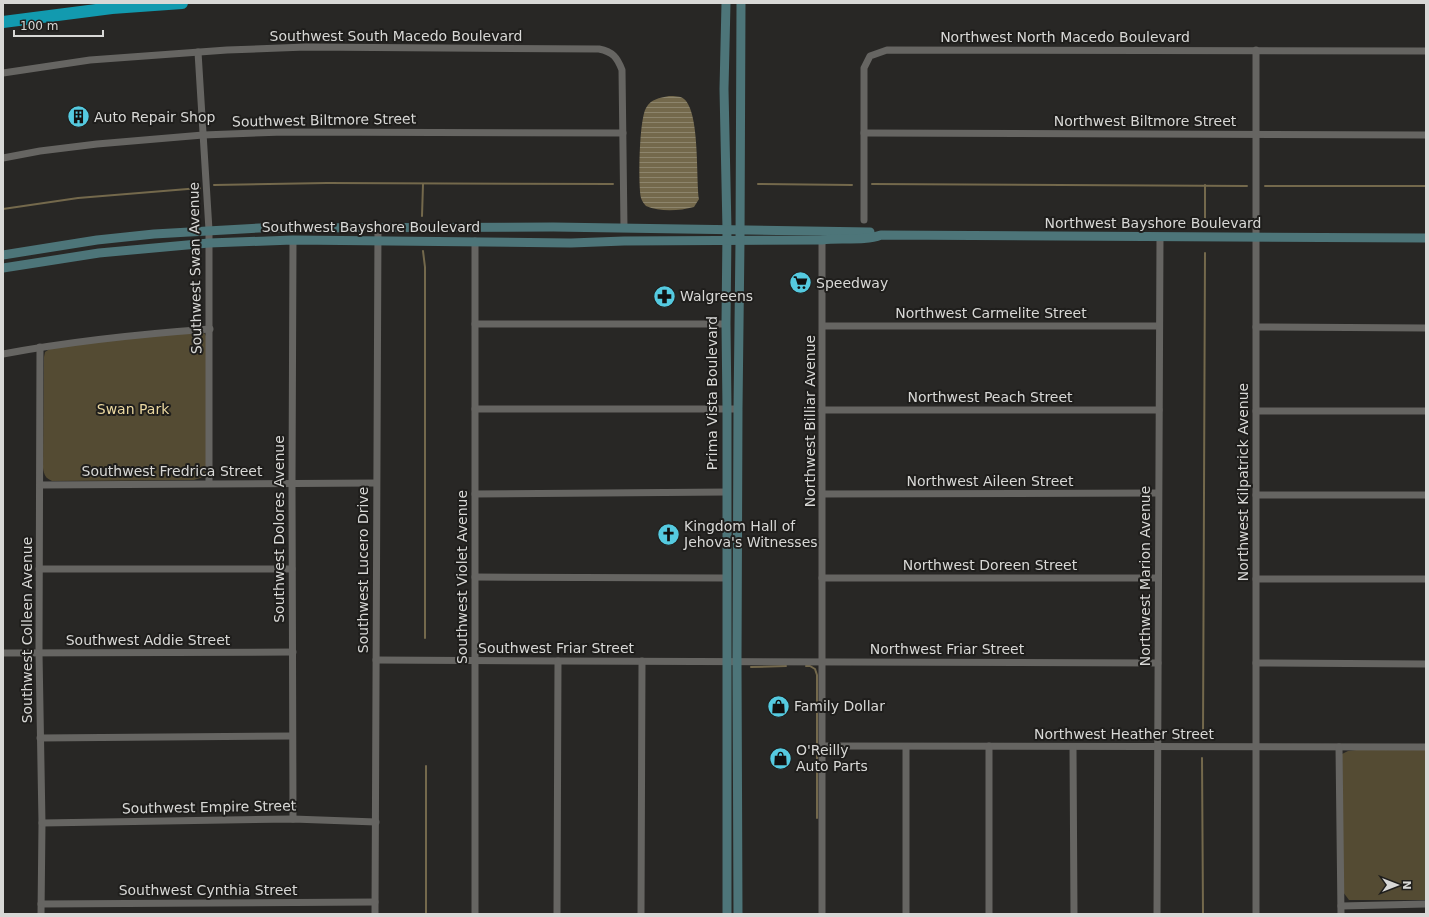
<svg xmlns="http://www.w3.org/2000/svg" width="1429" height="917" viewBox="0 0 1429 917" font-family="'DejaVu Sans',sans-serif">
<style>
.green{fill:#544b33}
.water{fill:url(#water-rules)}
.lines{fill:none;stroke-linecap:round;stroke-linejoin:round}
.stream{stroke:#74694c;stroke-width:2}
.minor{stroke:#666562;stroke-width:7}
.secondary{stroke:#4d7579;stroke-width:9}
.motorway{stroke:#129aaf;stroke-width:12}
.labels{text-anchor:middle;stroke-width:4;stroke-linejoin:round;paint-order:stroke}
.street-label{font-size:14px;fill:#d8d8d6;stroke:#1f1e1c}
.poi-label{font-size:14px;fill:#d8d8d6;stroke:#1f1e1c;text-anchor:start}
.park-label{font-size:14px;fill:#ebd8a0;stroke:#1f1e1c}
</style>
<defs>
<pattern id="water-rules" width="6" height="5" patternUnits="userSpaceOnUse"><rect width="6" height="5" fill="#74694c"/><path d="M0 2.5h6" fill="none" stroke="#8d856d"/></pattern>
</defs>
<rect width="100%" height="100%" fill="#282725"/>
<g class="green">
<path d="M204,333L206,336V472L203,477L194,480L52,481C45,478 44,474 43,468L44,357L45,352L51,348L163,334Z"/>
<path d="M1364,749L1426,750V900H1349L1343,892L1342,754L1348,751Z"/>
</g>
<path class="water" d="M669,96C674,96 681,96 684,99C700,112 696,177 699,199L694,207C679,211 660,212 646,206C644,204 642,201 641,198C638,185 639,120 646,108C651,99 659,98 669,96Z"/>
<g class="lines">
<g class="stream">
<path d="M758,184L852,185"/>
<path d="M872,184L1247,186"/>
<path d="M214,185L327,183L613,184"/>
<path d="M1205,185V219"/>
<path d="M1265,186H1426"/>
<path d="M3,209L78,198L200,188"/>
<path d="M422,216L423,184"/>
<path d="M423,251L425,267V638"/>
<path d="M806,666H810L815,669L817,675V818"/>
<path d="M751,667L786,666"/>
<path d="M1203,737L1205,253"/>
<path d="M1202,758L1203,914"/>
<path d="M426,914V766"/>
</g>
<g class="minor">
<path d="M198,52L209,230V483"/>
<path d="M3,73L90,60L227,50L306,47L599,49C613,52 617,57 622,70L624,228"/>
<path d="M864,133L1426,135"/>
<path d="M3,158L40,151L97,144L203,135L284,132L623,133"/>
<path d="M864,220V68L870,56L887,50L1426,51"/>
<path d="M475,324H726"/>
<path d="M823,326H1159"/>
<path d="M1256,327L1426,328"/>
<path d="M40,347L39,653L42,823L41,914"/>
<path d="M3,354C72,341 140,334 210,329"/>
<path d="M475,409H738"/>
<path d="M822,410H1159"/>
<path d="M1256,411H1426"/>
<path d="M40,485L376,483"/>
<path d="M475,494L727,492"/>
<path d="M823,494L1158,493"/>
<path d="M1256,495H1426"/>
<path d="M39,569H292"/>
<path d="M475,577L726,578"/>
<path d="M822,578H1158"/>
<path d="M1256,579H1426"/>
<path d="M3,653L293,652"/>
<path d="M376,660L558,661L1158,663"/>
<path d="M1256,663L1426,664"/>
<path d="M40,738L292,736"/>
<path d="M822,746L1426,747"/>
<path d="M906,747V914"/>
<path d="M1073,747L1074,914"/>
<path d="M1339,747L1341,914"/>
<path d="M293,819L292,484L293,240"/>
<path d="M42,823L293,819L376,822"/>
<path d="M41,904L375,902"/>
<path d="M1341,906L1426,904"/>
<path d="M375,914L378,227"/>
<path d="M475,914V241"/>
<path d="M557,914L558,661"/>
<path d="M641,914L642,661"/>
<path d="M822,914V240"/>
<path d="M989,914V746"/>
<path d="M1157,914L1160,237"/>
<path d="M1256,914V50"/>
</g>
<g class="secondary">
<path d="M726,3L724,89L727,230L726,324L727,409V914"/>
<path d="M3,255L97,240L154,234L259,228L553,227L870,232"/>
<path d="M3,268L99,253L209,243L293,240L571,243L624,241L822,240C841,237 863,242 881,235L1426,238"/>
<path d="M738,914L737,662L738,409L740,241L741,3"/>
</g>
<path class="motorway" d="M3,22L112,8L182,3"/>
</g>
<defs>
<symbol id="building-disc" viewBox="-11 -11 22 22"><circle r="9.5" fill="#55cae0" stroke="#1f1e1c"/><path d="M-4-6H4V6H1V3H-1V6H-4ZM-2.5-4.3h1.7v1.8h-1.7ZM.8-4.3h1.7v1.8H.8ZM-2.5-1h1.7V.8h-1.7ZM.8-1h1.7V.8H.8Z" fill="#111"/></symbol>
<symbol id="supermarket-disc" viewBox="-11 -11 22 22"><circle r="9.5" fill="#55cae0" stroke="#1f1e1c"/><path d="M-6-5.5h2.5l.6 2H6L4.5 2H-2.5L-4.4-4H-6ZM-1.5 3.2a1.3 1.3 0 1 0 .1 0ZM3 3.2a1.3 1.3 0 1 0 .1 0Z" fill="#111"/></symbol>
<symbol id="pharmacy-disc" viewBox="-11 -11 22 22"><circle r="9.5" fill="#55cae0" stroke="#1f1e1c"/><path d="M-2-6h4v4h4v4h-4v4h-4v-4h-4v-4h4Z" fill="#111"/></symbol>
<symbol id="church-disc" viewBox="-11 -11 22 22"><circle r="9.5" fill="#55cae0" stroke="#1f1e1c"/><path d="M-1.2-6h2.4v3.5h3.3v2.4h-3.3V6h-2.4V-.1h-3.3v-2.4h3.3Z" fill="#111"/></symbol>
<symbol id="shop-disc" viewBox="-11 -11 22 22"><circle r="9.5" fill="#55cae0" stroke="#1f1e1c"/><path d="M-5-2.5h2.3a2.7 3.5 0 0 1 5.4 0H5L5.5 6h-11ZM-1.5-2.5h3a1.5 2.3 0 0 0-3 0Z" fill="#111"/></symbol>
</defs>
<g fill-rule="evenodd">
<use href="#building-disc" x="66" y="104" width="25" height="25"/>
<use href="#supermarket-disc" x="788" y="270" width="25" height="25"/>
<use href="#pharmacy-disc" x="652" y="284" width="25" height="25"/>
<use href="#church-disc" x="656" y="522" width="25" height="25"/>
<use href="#shop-disc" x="766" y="694" width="25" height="25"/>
<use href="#shop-disc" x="768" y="746" width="25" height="25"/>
</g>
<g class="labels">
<g class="street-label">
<text x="396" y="41">Southwest South Macedo Boulevard</text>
<text x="1065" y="42">Northwest North Macedo Boulevard</text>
<text transform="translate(324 120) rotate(-1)" y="5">Southwest Biltmore Street</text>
<text x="1145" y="126">Northwest Biltmore Street</text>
<text x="1153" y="228">Northwest Bayshore Boulevard</text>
<text x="371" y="232">Southwest Bayshore Boulevard</text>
<text transform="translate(195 268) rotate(-91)" y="5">Southwest Swan Avenue</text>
<text x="991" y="318">Northwest Carmelite Street</text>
<text transform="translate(712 393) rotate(-90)" y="5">Prima Vista Boulevard</text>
<text x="990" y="402">Northwest Peach Street</text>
<text transform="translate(810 421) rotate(-90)" y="5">Northwest Billiar Avenue</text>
<text x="172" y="476">Southwest Fredrica Street</text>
<text x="990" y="486">Northwest Aileen Street</text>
<text transform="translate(1243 482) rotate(-90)" y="5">Northwest Kilpatrick Avenue</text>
<text transform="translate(279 529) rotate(-90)" y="5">Southwest Dolores Avenue</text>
<text x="990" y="570">Northwest Doreen Street</text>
<text transform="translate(363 570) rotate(-90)" y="5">Southwest Lucero Drive</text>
<text transform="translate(1145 576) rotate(-90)" y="5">Northwest Marion Avenue</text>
<text transform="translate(462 577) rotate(-90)" y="5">Southwest Violet Avenue</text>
<text transform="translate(27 630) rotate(-90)" y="5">Southwest Colleen Avenue</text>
<text x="148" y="645">Southwest Addie Street</text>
<text x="556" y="653">Southwest Friar Street</text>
<text x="947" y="654">Northwest Friar Street</text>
<text x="1124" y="739">Northwest Heather Street</text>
<text transform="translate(209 807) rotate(-1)" y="5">Southwest Empire Street</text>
<text x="208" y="895">Southwest Cynthia Street</text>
</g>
<g class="poi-label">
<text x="94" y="122">Auto Repair Shop</text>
<text x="816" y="288">Speedway</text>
<text x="680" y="301">Walgreens</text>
<text x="684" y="531">Kingdom Hall of<tspan x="684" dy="16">Jehova's Witnesses</tspan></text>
<text x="794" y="711">Family Dollar</text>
<text x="796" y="755">O'Reilly<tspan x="796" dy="16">Auto Parts</tspan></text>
</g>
<g class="park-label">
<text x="133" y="414">Swan Park</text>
</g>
</g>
<rect width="1429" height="917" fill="none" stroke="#d8d8d6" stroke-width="8"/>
<g transform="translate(1397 885) rotate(90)" stroke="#1f1e1c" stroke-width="3" paint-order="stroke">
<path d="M0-3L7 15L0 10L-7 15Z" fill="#d8d8d6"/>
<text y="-6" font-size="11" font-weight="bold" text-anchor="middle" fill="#d8d8d6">N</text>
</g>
<path d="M14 30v6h89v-6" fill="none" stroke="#d8d8d6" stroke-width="2"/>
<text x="20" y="30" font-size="12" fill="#d8d8d6" stroke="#1f1e1c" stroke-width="3" paint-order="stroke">100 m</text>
</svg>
